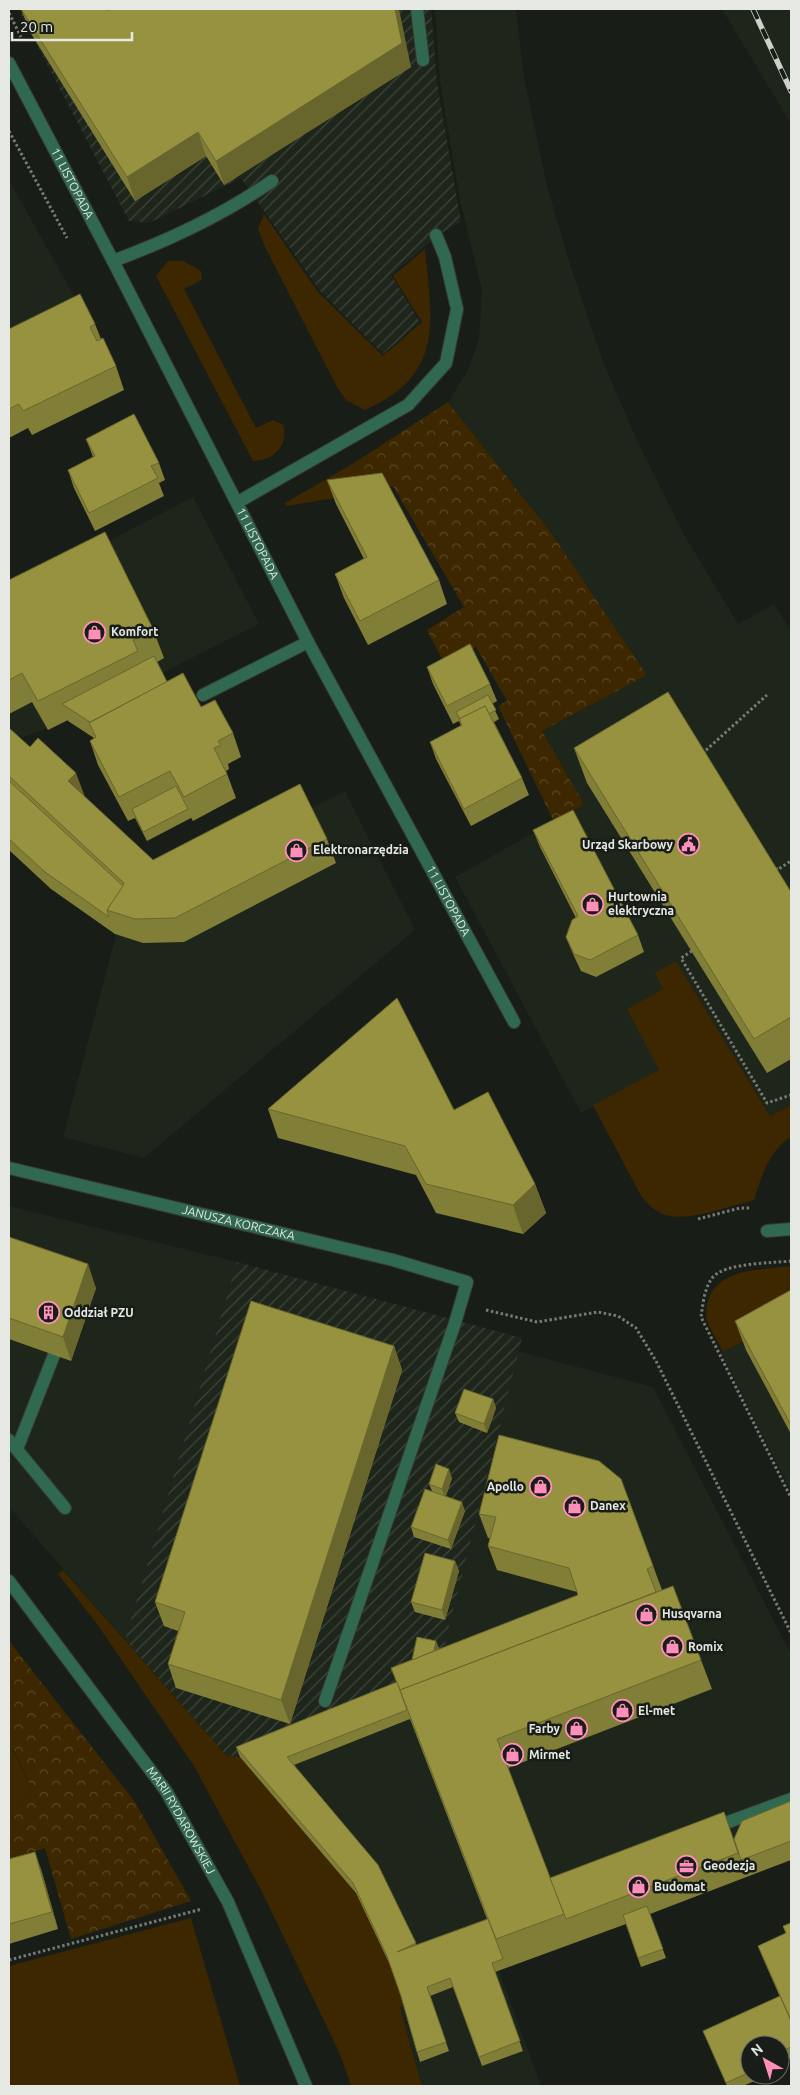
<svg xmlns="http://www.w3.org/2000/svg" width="800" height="2095" viewBox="0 0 800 2095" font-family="Ubuntu,sans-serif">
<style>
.built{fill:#1e251a}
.industrial{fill:url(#industrial-furrows)}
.grass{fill:#3c2700}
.forest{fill:url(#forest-crowns)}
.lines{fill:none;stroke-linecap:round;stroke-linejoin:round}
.minor-casing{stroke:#363934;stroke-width:14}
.path{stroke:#777a75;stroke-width:3;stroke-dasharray:2.5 2.5;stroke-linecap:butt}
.minor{stroke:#306950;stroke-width:12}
.rail-casing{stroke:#ced0cc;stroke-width:5.5}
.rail{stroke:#191d17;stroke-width:4;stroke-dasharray:11;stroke-linecap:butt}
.wall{fill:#817e37;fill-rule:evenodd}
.shaded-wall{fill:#69662d}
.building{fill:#969240;stroke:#69662d}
.labels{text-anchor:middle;stroke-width:5;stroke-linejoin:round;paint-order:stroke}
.street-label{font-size:12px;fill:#e6e8e4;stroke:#191d17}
.poi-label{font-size:12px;font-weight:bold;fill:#e6e8e4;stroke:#191d17;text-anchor:start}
</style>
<defs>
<pattern id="industrial-furrows" width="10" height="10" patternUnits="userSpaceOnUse" patternTransform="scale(1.25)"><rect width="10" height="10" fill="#1e251a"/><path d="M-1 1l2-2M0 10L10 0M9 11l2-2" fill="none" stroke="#3f453b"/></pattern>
<pattern id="forest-crowns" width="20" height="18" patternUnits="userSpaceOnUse" patternTransform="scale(1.25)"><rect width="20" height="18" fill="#3c2700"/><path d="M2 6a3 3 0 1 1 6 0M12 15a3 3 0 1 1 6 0" fill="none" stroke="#584625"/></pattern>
</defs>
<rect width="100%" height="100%" fill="#191d17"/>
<g class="built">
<path d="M435,9H516L524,77L547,186L571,268L604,364L640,447L683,533L738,624L774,604L791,631V1105L770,1116L676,961L663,988L659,1070L581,1113L455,877L584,804L542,731L647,675L552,534L448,402L468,370L479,339L482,290L460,200L440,81Z"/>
<path d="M722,9H791V124Z"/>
<path d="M9,180L87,319L9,357Z"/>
<path d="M193,497L259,624L68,721L9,742V593Z"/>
<path d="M345,791L415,930L144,1158L63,1137L116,935L142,895Z"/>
<path d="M9,1206L237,1262L125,1640L9,1507Z"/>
<path d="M791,1316V1491L721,1353Z"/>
<path d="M517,1351L653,1387L791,1654V1860L499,1971L541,2086H422L400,2006L404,2005L240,1757Z"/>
</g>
<g class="industrial">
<path d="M18,9H431L437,83L461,222L440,234L391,275L420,322L383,354L320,291L241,178L149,223L129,221Z"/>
<path d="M237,1262L522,1338L436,1678L240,1757L226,1755L125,1640Z"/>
</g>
<g class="grass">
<path d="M264,214L318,292L383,356L422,322L393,276L425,249C432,322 445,374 365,410L346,400L337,387L265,247L258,229Z"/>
<path d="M168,261H183L201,271L202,280L184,289L256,428L273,420L283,425C289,446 273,461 253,461L156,276Z"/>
<path d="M354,463L372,492L286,506L285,503Z"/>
<path d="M676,961L770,1116L791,1105V1137C770,1149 761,1177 754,1200C730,1206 689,1222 666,1215C655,1212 648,1204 641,1196L593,1105L659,1070L627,1009L663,989L655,973Z"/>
<path d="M791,1266V1316L723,1352C718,1342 711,1331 707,1321C705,1313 707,1305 709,1298C720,1268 764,1270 791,1266Z"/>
<path d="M63,1570L226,1755L240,1757L356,1893L390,1965L405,2005L400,2007L422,2086H351L340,2054L262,1892L194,1766L97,1624L58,1574Z"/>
<path d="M13,1750L34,1794L9,1810V1752Z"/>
<path d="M191,1918L240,2086H9V1966Z"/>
</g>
<g class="forest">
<path d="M448,402L552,534L647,675L542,731L584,804L554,822L498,706L507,701L476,647L445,665L427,630L464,607L393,486L372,492L354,463Z"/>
<path d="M9,1641L135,1802L191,1901L71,1939L45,1848L9,1861V1810L34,1794L14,1750L9,1752Z"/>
</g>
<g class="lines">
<defs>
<g id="minor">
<path d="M417,9L423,60"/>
<path id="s1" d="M9,63L113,261L308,642L514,1022"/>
<path d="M113,261C170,240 223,215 272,181"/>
<path d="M238,502L408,405L446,363L457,309L445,257L436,235"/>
<path d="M203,695L308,642"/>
<path id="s2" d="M9,1168L393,1260L467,1282L455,1323L325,1701"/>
<path d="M767,1231L791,1229"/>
<path d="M9,1440L65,1508"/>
<path d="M17,1449L54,1355"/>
<path id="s3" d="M9,1581L166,1791L228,1902L306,2086"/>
<path d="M712,1828L791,1799"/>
</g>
</defs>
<use href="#minor" class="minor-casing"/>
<g class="path">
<path d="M9,13L21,37"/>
<path d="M9,131L67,238"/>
<path d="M705,754L704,752L767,695"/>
<path d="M776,868L777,870L791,861"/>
<path d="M692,951L681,958L767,1103L791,1095"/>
<path d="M698,1219L740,1208H751"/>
<path d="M791,1261C772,1263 725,1263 713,1277C704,1288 703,1304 701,1317L791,1498"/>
<path d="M486,1310L537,1322L598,1312L618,1316L636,1328L656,1361L791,1633"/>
<path d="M9,1960L202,1909"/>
</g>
<use href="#minor" class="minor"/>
<defs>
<path id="rail" d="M753,9L791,91"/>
</defs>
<use href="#rail" class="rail-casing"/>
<use href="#rail" class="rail"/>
</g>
<g class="wall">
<path d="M21,9L411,67L224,185L206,156L135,201L30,32Z"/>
<path d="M95,324L101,339L116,366L124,390L32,435L28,428L9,438V329Z"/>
<path d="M86,439L159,463L165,480L159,483L164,496L95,531L74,488L68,470L93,457Z"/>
<path d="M327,480L439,580L447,604L368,645L344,598L335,574L364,559L336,504Z"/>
<path d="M9,580L153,629L164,658L157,662L167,682L201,707L233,733L241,757L228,764L229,769L226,771L236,798L193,821L190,816L191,818L147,841L135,818L128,821L98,765L90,741L94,738L68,721V720L48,730L32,702L9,714Z"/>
<path d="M427,667L490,684L497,701L492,704L499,719L494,722L522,778L529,795L471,826L436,759L430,742L461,726L459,721L453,724L433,684Z"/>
<path d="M9,728L153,860L327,839L336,863L184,942L143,943L115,934L51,889L9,850Z"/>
<path d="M574,748L791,892V1059L767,1073L587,783Z"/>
<path d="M533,830L638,935L644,952L596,977L581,971L573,954L566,937L576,918L540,847Z"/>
<path d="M268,1109L454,1110L535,1184L546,1213L523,1234L436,1213L416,1175L278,1138Z"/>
<path d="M9,1237L96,1288L71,1361L9,1339Z"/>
<path d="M791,1290V1434L746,1350L735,1321Z"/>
<path d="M394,1346L402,1370L290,1724L176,1688L168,1664L178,1631L164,1626L155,1602Z"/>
<path d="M493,1399L496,1408L487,1433L459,1422L455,1413Z"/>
<path d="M452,1478L446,1496L465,1511L451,1549L414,1537L411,1527L432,1491L429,1484Z"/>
<path d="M621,1479L662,1590L701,1660L712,1689L508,1768L551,1880L724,1812L741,1860L791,1801V1860L650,1914L666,1958L641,1967L626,1924L495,1972L523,2051L482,2066L453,1987L430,1996L449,2051L420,2062L417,2052L401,1996L390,1965L356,1893L240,1757L236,1747L397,1682L439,1649L578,1595L577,1592L497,1570L488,1546L490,1538H488L479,1514ZM410,1719L487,1919L416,1945L378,1865L294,1765Z"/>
<path d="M455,1561L459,1571L445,1620L415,1612L411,1602Z"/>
<path d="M9,1859L41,1869L58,1929L9,1944Z"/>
<path d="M791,1923V2058L780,2063V2045H750V2075H768L743,2086H727L703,2031L780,1997L765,1963L758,1946L786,1934Z"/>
</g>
<g class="shaded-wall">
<path d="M395,9H399L411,67L224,185L216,161Z"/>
<path d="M198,132L206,156L135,201L127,177Z"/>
<path d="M76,773L85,797L68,781Z"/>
<path d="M535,1184L546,1213L523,1234L513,1205Z"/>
<path d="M88,1264L96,1288L71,1361L63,1337Z"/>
<path d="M394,1346L402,1370L290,1724L281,1700Z"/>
<path d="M493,1399L496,1408L487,1433L484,1424Z"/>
<path d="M449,1469L452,1478L445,1498L442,1489Z"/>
<path d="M462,1502L465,1511L451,1549L448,1540Z"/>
<path d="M455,1561L459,1571L445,1620L442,1610Z"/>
<path d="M436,1641L440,1650L430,1668Z"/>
<path d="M35,1852L41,1869L58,1929L52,1912Z"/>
</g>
<g class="building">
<path d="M21,9H103L109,10L112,9H395L402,43L216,161L198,132L127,177Z"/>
<path d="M80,294L95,324L90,327L97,341L103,338L116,366L23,411L19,404L9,409V329Z"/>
<path d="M134,414L159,463L151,466L158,478L89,513L68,470L95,456L86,439Z"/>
<path d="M382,473L439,580L360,621L335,574L367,557L327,480Z"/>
<path d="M105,532L153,629L133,640L138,651L38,701L22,673L9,680V580Z"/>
<path d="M470,644L490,684L447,706L427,667Z"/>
<path d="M154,656L167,682L90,722L62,704Z"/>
<path d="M183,673L201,707L215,700L233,733L218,741L221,745L214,748L227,774L184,797L170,771L119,797L90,741L96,737L89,723Z"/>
<path d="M668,692L791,892V1017L754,1039L574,748Z"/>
<path d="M488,695L496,710L489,714L485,706L460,719L456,712Z"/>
<path d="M485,706L522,778L464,809L430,742L462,725L459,719Z"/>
<path d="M9,728L30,747L38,738L76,773L68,781L153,860L300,784L327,839L175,918L135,919L107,910L124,883L9,776Z"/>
<path d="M9,781L123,886L107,910L109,917L45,872L9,839Z"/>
<path d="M176,786L188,809L143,832L132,809Z"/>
<path d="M573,810L638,935L590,960L574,954L566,937L572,920L578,916L533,830Z"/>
<path d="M397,998L454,1110L488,1092L535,1184L513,1205L426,1184L405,1146L268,1109Z"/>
<path d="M9,1237L88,1264L63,1337L9,1318Z"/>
<path d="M791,1290V1425L735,1321Z"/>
<path d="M251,1301L394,1346L281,1700L168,1664L185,1612L155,1602Z"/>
<path d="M464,1389L493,1399L484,1424L455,1413Z"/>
<path d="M499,1435L599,1461L621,1479L653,1566L647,1569L656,1592L400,1690L402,1695L391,1668L578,1595L569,1568L488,1546L496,1517L479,1514Z"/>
<path d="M436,1464L449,1469L442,1489L429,1484Z"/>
<path d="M425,1489L462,1502L448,1540L411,1527Z"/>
<path d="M425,1553L455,1561L442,1610L411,1602Z"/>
<path d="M673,1586L701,1660L497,1739L564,1914L496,1939L400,1690Z"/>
<path d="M417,1637L436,1641L434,1651L412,1660Z"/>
<path d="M397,1682L407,1710L287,1757L378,1865L416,1943L397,1952L488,1919L503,1959L492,1963L520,2041L479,2057L450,1978L427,1987L446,2042L417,2052L401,1996L387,1956L353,1883L236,1747Z"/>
<path d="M791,1801V1841L741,1860L734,1839L742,1821Z"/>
<path d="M724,1812L738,1853L566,1919L550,1878Z"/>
<path d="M35,1852L52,1912L9,1924V1859Z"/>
<path d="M647,1906L663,1949L638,1958L623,1915Z"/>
<path d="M791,1923V2020L758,1946L786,1933L783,1926Z"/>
<path d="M780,1996L791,2021V2047L780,2052V2045H750V2072L726,2083L703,2031Z"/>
</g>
<defs>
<symbol id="shop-ring" viewBox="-11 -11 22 22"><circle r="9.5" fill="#191d17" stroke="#ff8ebb" stroke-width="1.5"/><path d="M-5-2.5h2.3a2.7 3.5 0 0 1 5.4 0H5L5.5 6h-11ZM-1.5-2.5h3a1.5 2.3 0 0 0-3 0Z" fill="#ff8ebb"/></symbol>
<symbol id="civic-ring" viewBox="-11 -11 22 22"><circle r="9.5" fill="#191d17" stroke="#ff8ebb" stroke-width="1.5"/><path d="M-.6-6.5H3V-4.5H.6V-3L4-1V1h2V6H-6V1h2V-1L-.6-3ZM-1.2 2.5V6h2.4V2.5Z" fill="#ff8ebb"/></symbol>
<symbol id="building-ring" viewBox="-11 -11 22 22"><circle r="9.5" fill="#191d17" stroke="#ff8ebb" stroke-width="1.5"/><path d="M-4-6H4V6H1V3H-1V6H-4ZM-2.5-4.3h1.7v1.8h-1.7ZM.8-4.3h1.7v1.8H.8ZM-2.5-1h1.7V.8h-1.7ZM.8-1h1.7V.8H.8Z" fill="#ff8ebb"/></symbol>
<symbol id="office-ring" viewBox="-11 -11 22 22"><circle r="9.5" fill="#191d17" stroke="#ff8ebb" stroke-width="1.5"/><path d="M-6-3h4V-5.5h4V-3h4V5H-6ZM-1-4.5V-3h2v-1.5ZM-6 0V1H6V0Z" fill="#ff8ebb"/></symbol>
</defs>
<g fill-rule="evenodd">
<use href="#shop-ring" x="82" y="620" width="25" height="25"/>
<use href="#civic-ring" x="676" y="832" width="25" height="25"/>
<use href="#shop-ring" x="284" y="838" width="25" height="25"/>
<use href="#shop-ring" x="580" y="892" width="25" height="25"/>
<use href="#building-ring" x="36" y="1300" width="25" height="25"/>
<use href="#shop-ring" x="528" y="1474" width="25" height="25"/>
<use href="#shop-ring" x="562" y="1494" width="25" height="25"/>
<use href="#shop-ring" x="634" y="1602" width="25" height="25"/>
<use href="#shop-ring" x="660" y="1634" width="25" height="25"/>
<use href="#shop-ring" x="610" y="1698" width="25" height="25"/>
<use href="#shop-ring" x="564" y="1716" width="25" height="25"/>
<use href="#shop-ring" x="500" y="1742" width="25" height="25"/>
<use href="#office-ring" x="674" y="1854" width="25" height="25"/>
<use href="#shop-ring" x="626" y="1874" width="25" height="25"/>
</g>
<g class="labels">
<g class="street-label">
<text dy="4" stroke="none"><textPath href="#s1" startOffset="136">11 LISTOPADA</textPath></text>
<text dy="4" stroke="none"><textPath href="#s1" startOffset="541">11 LISTOPADA</textPath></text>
<text dy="4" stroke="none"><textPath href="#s1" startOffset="946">11 LISTOPADA</textPath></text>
<text dy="4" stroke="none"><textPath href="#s2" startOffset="236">JANUSZA KORCZAKA</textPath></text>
<text dy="4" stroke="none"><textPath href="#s3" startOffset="295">MARII RYDAROWSKIEJ</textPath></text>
</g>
<g class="poi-label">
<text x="111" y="636">Komfort</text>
<text x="673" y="849" text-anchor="end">Urząd Skarbowy</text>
<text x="313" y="854">Elektronarzędzia</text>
<text x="608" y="901">Hurtownia<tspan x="608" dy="14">elektryczna</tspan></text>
<text x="64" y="1317">Oddział PZU</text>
<text x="524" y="1491" text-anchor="end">Apollo</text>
<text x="590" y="1510">Danex</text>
<text x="662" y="1618">Husqvarna</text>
<text x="688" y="1651">Romix</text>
<text x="638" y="1715">El-met</text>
<text x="560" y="1733" text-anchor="end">Farby</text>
<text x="529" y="1759">Mirmet</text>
<text x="703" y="1870">Geodezja</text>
<text x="654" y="1891">Budomat</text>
</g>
</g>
<rect width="800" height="2095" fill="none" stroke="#e6e8e4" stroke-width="20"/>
<g transform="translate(765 2060) rotate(321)"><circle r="24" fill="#191d17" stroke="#6b6e69"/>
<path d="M0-4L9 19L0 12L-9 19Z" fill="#ff8ebb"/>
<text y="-8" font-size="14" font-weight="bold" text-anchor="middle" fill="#e6e8e4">N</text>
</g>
<path d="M12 32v8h120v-8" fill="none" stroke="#e6e8e4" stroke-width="2.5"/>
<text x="20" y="32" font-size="15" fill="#e6e8e4" stroke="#191d17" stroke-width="4" paint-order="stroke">20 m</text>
</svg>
